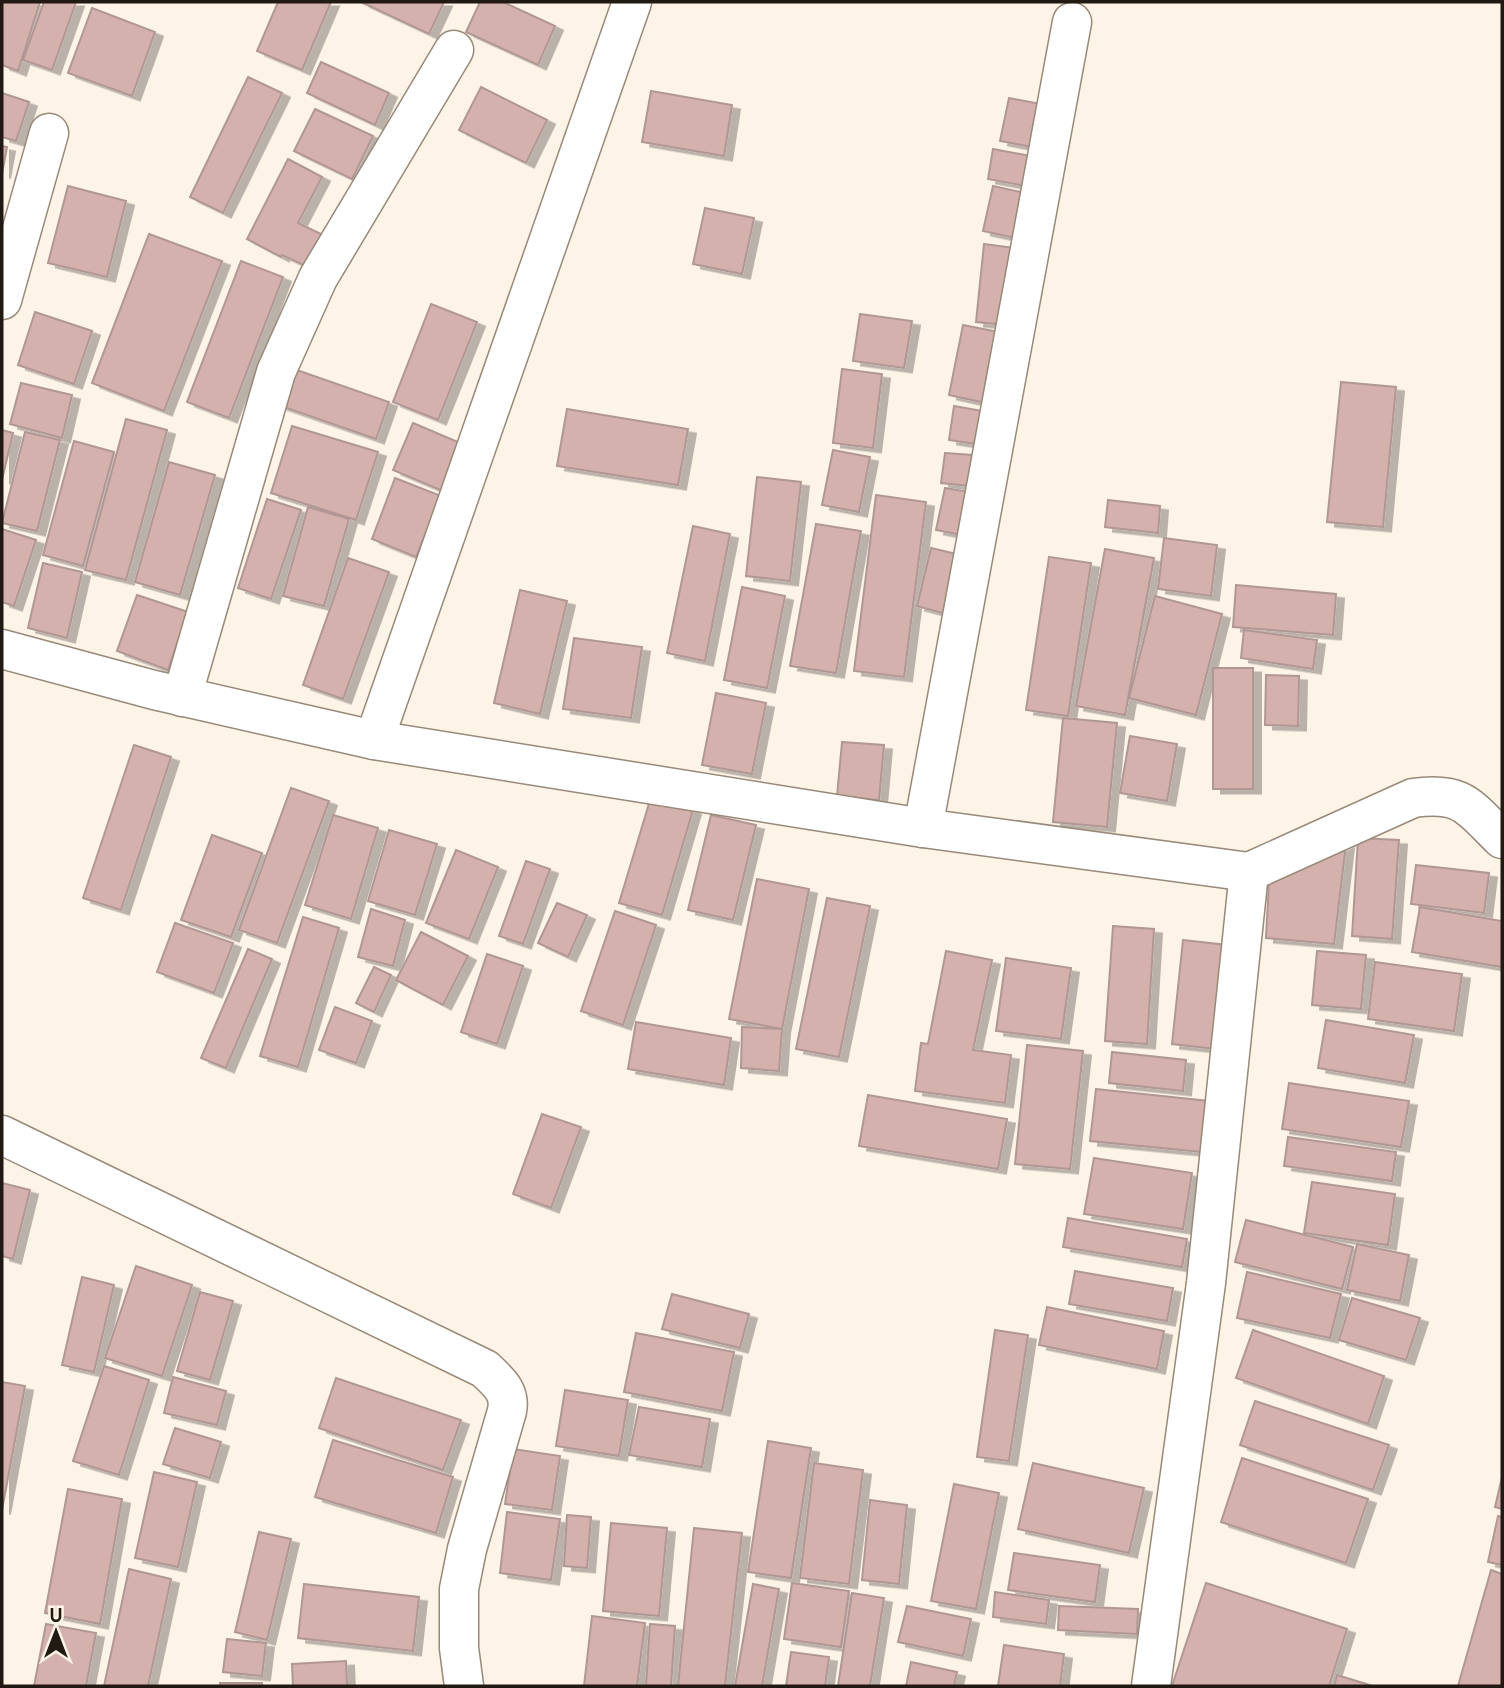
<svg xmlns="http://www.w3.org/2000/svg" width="1504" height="1688" viewBox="0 0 1504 1688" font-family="'DM Sans',sans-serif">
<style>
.building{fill:#d5b1ad;stroke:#b19794;stroke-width:2;filter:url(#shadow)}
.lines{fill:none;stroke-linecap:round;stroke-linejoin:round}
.minor-casing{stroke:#988978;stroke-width:41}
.minor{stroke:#fff;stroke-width:38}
</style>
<defs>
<filter id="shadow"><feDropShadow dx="8" dy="4.5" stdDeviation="0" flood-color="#0004"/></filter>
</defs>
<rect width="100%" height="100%" fill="#fdf3e7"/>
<g class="building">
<path d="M2,2H40L18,71L2,65Z"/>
<path d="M44,2H76L52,70L23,60Z"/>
<path d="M278,2H331L302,70L257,51Z"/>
<path d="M361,2H444L429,34Z"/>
<path d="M480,2H503L555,26L538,65L466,32Z"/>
<path d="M92,8L155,32L132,96L68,73Z"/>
<path d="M321,62L389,93L375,125L307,93Z"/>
<path d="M248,77L282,93L223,213L190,197Z"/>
<path d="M481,87L547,120L526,163L459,130Z"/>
<path d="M651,91L732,105L724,156L642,142Z"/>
<path d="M2,93L29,102L16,141L2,137Z"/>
<path d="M1009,98L1051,106L1043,149L1000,141Z"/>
<path d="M315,109L373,136L352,179L294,151Z"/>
<path d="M2,146L7,147L2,174Z"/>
<path d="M993,149L1036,157L1031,187L988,179Z"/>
<path d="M288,159L322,177L298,223L323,235L308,267L282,255L281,257L247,239Z"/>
<path d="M68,186L126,201L107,277L48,263Z"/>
<path d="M993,186L1030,194L1020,239L983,231Z"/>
<path d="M705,208L754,218L742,274L693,264Z"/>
<path d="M149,234L222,261L164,411L92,383Z"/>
<path d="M984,244L1015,248L1007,325L976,322Z"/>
<path d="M241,261L283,277L229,418L187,402Z"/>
<path d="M431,304L477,322L438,420L393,402Z"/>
<path d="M35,312L92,331L74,384L18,365Z"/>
<path d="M860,314L912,321L904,368L853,361Z"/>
<path d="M963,325L1009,334L995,405L949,395Z"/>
<path d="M291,368L389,402L376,439L278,405Z"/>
<path d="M842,369L882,374L873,448L833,443Z"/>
<path d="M1341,382L1396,387L1383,527L1327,522Z"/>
<path d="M21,383L72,395L62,438L10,424Z"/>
<path d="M954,406L988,412L983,445L949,440Z"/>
<path d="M567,409L688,429L678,485L557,466Z"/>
<path d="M126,419L167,430L126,580L85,570Z"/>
<path d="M413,423L465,445L445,492L393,470Z"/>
<path d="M292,426L378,452L356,520L271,493Z"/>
<path d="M2,430L13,433L2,480Z"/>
<path d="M25,432L60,440L37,531L2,523Z"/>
<path d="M74,441L114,452L83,566L43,555Z"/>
<path d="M833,450L870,457L859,512L822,505Z"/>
<path d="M945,453L972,455L970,486L941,483Z"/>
<path d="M169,462L215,475L180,595L135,582Z"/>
<path d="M757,477L801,482L790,581L746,576Z"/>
<path d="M395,478L441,496L416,557L372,539Z"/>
<path d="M945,488L975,493L967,536L936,530Z"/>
<path d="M876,495L926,502L904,677L854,671Z"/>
<path d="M267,499L301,510L271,599L238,588Z"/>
<path d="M1108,500L1160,506L1158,533L1105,527Z"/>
<path d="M308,507L349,519L324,606L283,596Z"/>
<path d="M816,524L861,531L836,673L790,666Z"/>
<path d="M693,526L730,534L705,661L667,653Z"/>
<path d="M2,529L36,540L14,606L2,602Z"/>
<path d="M1164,538L1217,545L1211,596L1158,589Z"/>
<path d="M931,548L965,556L950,615L917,606Z"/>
<path d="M1105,549L1154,558L1125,715L1076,706Z"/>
<path d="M1049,557L1091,563L1068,716L1026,710Z"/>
<path d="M348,558L389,572L343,699L303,685Z"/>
<path d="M43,563L82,572L67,638L28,628Z"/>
<path d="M1236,585L1336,594L1333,635L1233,627Z"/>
<path d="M742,587L785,596L767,688L724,680Z"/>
<path d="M520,590L567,601L540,714L494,703Z"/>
<path d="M137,595L188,612L168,670L117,651Z"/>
<path d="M1155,596L1222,614L1196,715L1129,698Z"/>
<path d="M1244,630L1317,640L1313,669L1241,658Z"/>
<path d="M574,638L642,647L631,718L563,709Z"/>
<rect x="1213" y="668" width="40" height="121"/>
<path d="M1266,675L1299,676L1298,726L1265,725Z"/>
<path d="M716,693L766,703L752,774L702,765Z"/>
<path d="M1063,718L1117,723L1107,827L1053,822Z"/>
<path d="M1130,736L1177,744L1167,801L1120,793Z"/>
<path d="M842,742L884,745L879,800L837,796Z"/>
<path d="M134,745L171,757L121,910L83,898Z"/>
<path d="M291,788L329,801L277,943L239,930Z"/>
<path d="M651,797L693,810L662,915L619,903Z"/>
<path d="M333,815L378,828L351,919L305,905Z"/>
<path d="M711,815L756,825L733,920L688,910Z"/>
<path d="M389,830L437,844L415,915L368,901Z"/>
<path d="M212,835L262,853L231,937L181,920Z"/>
<path d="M1358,838L1399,840L1392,939L1352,936Z"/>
<path d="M1346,844L1334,944L1266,938L1269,881Z"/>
<path d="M456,850L498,867L469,939L426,923Z"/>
<path d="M526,861L550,869L523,944L499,936Z"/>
<path d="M1416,865L1489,873L1484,913L1411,904Z"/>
<path d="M757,879L809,889L782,1029L729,1019Z"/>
<path d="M827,898L870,906L839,1057L796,1049Z"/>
<path d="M557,903L587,915L568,957L538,943Z"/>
<path d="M1420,907L1502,921V967L1412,952Z"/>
<path d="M371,909L405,920L393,966L358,957Z"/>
<path d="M615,911L656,925L623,1025L581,1011Z"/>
<path d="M303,917L339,928L298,1067L260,1056Z"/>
<path d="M175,923L233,943L214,993L157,972Z"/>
<path d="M1113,926L1154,929L1147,1044L1105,1041Z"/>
<path d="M421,932L468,956L443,1005L396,980Z"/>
<path d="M1183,940L1227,945L1216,1049L1172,1044Z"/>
<path d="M248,949L272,959L226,1068L201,1058Z"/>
<path d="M946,951L992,960L973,1050L1011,1055L1005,1103L915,1091L921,1043L928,1044Z"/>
<path d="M1317,951L1366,955L1361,1009L1312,1005Z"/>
<path d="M487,954L523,966L497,1044L461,1032Z"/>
<path d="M1006,958L1071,968L1061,1039L996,1031Z"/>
<path d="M1375,962L1462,974L1454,1031L1368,1019Z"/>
<path d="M374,967L391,975L374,1012L356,1003Z"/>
<path d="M335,1007L372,1021L356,1063L319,1050Z"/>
<path d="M1326,1020L1414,1035L1405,1083L1318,1068Z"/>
<path d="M636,1022L731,1038L724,1085L628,1069Z"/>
<path d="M742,1027L782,1029L779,1071L741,1068Z"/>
<path d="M1027,1045L1083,1051L1070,1169L1015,1164Z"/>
<path d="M1112,1052L1186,1060L1183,1091L1109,1083Z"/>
<path d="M1289,1083L1409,1101L1401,1147L1282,1129Z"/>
<path d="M1096,1089L1218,1102L1212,1153L1090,1141Z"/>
<path d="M868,1095L1007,1119L998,1169L859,1146Z"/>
<path d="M542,1114L581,1127L551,1208L513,1194Z"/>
<path d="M1288,1137L1396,1152L1392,1181L1284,1166Z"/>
<path d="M1094,1158L1192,1173L1183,1229L1084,1214Z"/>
<path d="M1312,1182L1395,1194L1388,1245L1304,1233Z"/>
<path d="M2,1183L30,1190L13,1259L2,1256Z"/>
<path d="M1068,1218L1187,1239L1182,1267L1063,1247Z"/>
<path d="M1246,1220L1353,1247L1342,1289L1235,1262Z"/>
<path d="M1357,1244L1409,1255L1400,1301L1347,1290Z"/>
<path d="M136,1266L192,1285L162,1376L105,1358Z"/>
<path d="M1075,1271L1173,1288L1167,1321L1069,1304Z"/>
<path d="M1247,1272L1341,1294L1330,1338L1237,1318Z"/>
<path d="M82,1277L114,1285L94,1372L62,1365Z"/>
<path d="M200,1292L233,1301L210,1380L177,1371Z"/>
<path d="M672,1294L749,1314L740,1348L662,1329Z"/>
<path d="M1352,1298L1420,1318L1406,1360L1339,1340Z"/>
<path d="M1047,1307L1164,1331L1157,1369L1039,1345Z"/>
<path d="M995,1330L1028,1335L1009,1461L977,1457Z"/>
<path d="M1253,1330L1384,1376L1368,1424L1236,1378Z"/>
<path d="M636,1333L734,1352L722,1411L624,1392Z"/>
<path d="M104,1366L149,1380L119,1475L73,1461Z"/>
<path d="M173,1377L226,1391L217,1425L164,1413Z"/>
<path d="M336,1378L461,1420L443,1470L319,1428Z"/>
<path d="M2,1382L25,1386L2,1510Z"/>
<path d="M565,1390L628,1400L619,1456L556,1446Z"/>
<path d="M1255,1401L1389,1445L1373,1490L1240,1445Z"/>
<path d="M639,1407L710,1419L702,1467L629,1455Z"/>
<path d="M175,1428L221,1442L210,1478L163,1464Z"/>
<path d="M333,1440L453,1477L436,1533L315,1497Z"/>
<path d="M768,1441L811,1448L791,1578L748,1572Z"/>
<path d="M513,1449L560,1456L552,1510L505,1504Z"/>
<path d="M1242,1458L1368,1499L1346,1563L1221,1522Z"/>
<path d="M814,1463L863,1470L849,1584L800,1578Z"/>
<path d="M1033,1463L1144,1488L1129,1553L1018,1529Z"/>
<path d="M154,1472L197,1482L178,1567L135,1558Z"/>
<path d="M1502,1477V1509L1495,1507Z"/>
<path d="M954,1484L999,1493L976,1609L931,1601Z"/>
<path d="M68,1489L122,1499L100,1624L45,1613Z"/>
<path d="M870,1500L907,1505L899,1584L862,1580Z"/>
<path d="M507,1512L560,1519L551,1580L500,1573Z"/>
<path d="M567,1515L591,1517L587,1568L564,1566Z"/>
<path d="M1498,1516L1502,1517V1565L1488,1562Z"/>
<path d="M611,1523L667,1528L659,1616L603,1611Z"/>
<path d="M694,1528L742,1533L725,1686H678Z"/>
<path d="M259,1532L291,1539L267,1640L235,1632Z"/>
<path d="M1014,1553L1100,1565L1095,1602L1008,1590Z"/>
<path d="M129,1569L171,1579L148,1686H104Z"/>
<path d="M1491,1570L1502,1574V1686H1458Z"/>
<path d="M792,1583L849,1591L841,1647L784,1639Z"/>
<path d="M1206,1583L1347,1629L1329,1686H1172Z"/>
<path d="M304,1584L419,1597L413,1651L298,1638Z"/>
<path d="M753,1584L779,1589L762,1686H735Z"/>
<path d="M995,1592L1049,1600L1046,1624L993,1617Z"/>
<path d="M852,1593L884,1598L870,1686H838Z"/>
<path d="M907,1606L971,1619L963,1656L898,1642Z"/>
<path d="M1059,1606L1138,1609L1137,1634L1058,1630Z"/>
<path d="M592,1616L645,1623L637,1686H584Z"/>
<path d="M46,1624L96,1633L86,1686H34Z"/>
<path d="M650,1624L675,1626L671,1686H646Z"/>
<path d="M227,1639L266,1643L262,1676L223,1672Z"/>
<path d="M1004,1645L1064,1654L1060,1686H998Z"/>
<path d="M791,1652L829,1657L825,1686H786Z"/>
<path d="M346,1661L347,1686H293L292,1664Z"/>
<path d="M911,1662L957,1672L954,1686H906Z"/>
<path d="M1337,1675L1373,1686H1334Z"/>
<rect x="220" y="1683" width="42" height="3"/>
</g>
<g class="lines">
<defs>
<g id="minor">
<path d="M2,300L49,133"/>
<path d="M2,649L154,690L374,740L923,828L1249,872L1413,798C1463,791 1469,807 1502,839"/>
<path d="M182,697L276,372L318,278L454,50"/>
<path d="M374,740L632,2"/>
<path d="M923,828L1072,22"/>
<path d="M2,1135L485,1369C498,1382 511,1391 507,1411L467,1549L459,1589V1648L464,1686"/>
<path d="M1151,1686L1206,1283L1249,872"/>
</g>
</defs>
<use href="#minor" class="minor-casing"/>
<use href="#minor" class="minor"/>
</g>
<rect width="1504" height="1688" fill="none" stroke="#201a13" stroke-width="7"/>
<g transform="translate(56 1632)" stroke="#fdf3e7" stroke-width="5" paint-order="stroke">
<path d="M0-5L12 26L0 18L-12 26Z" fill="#201a13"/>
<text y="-10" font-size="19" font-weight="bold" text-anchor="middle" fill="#201a13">U</text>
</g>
</svg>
